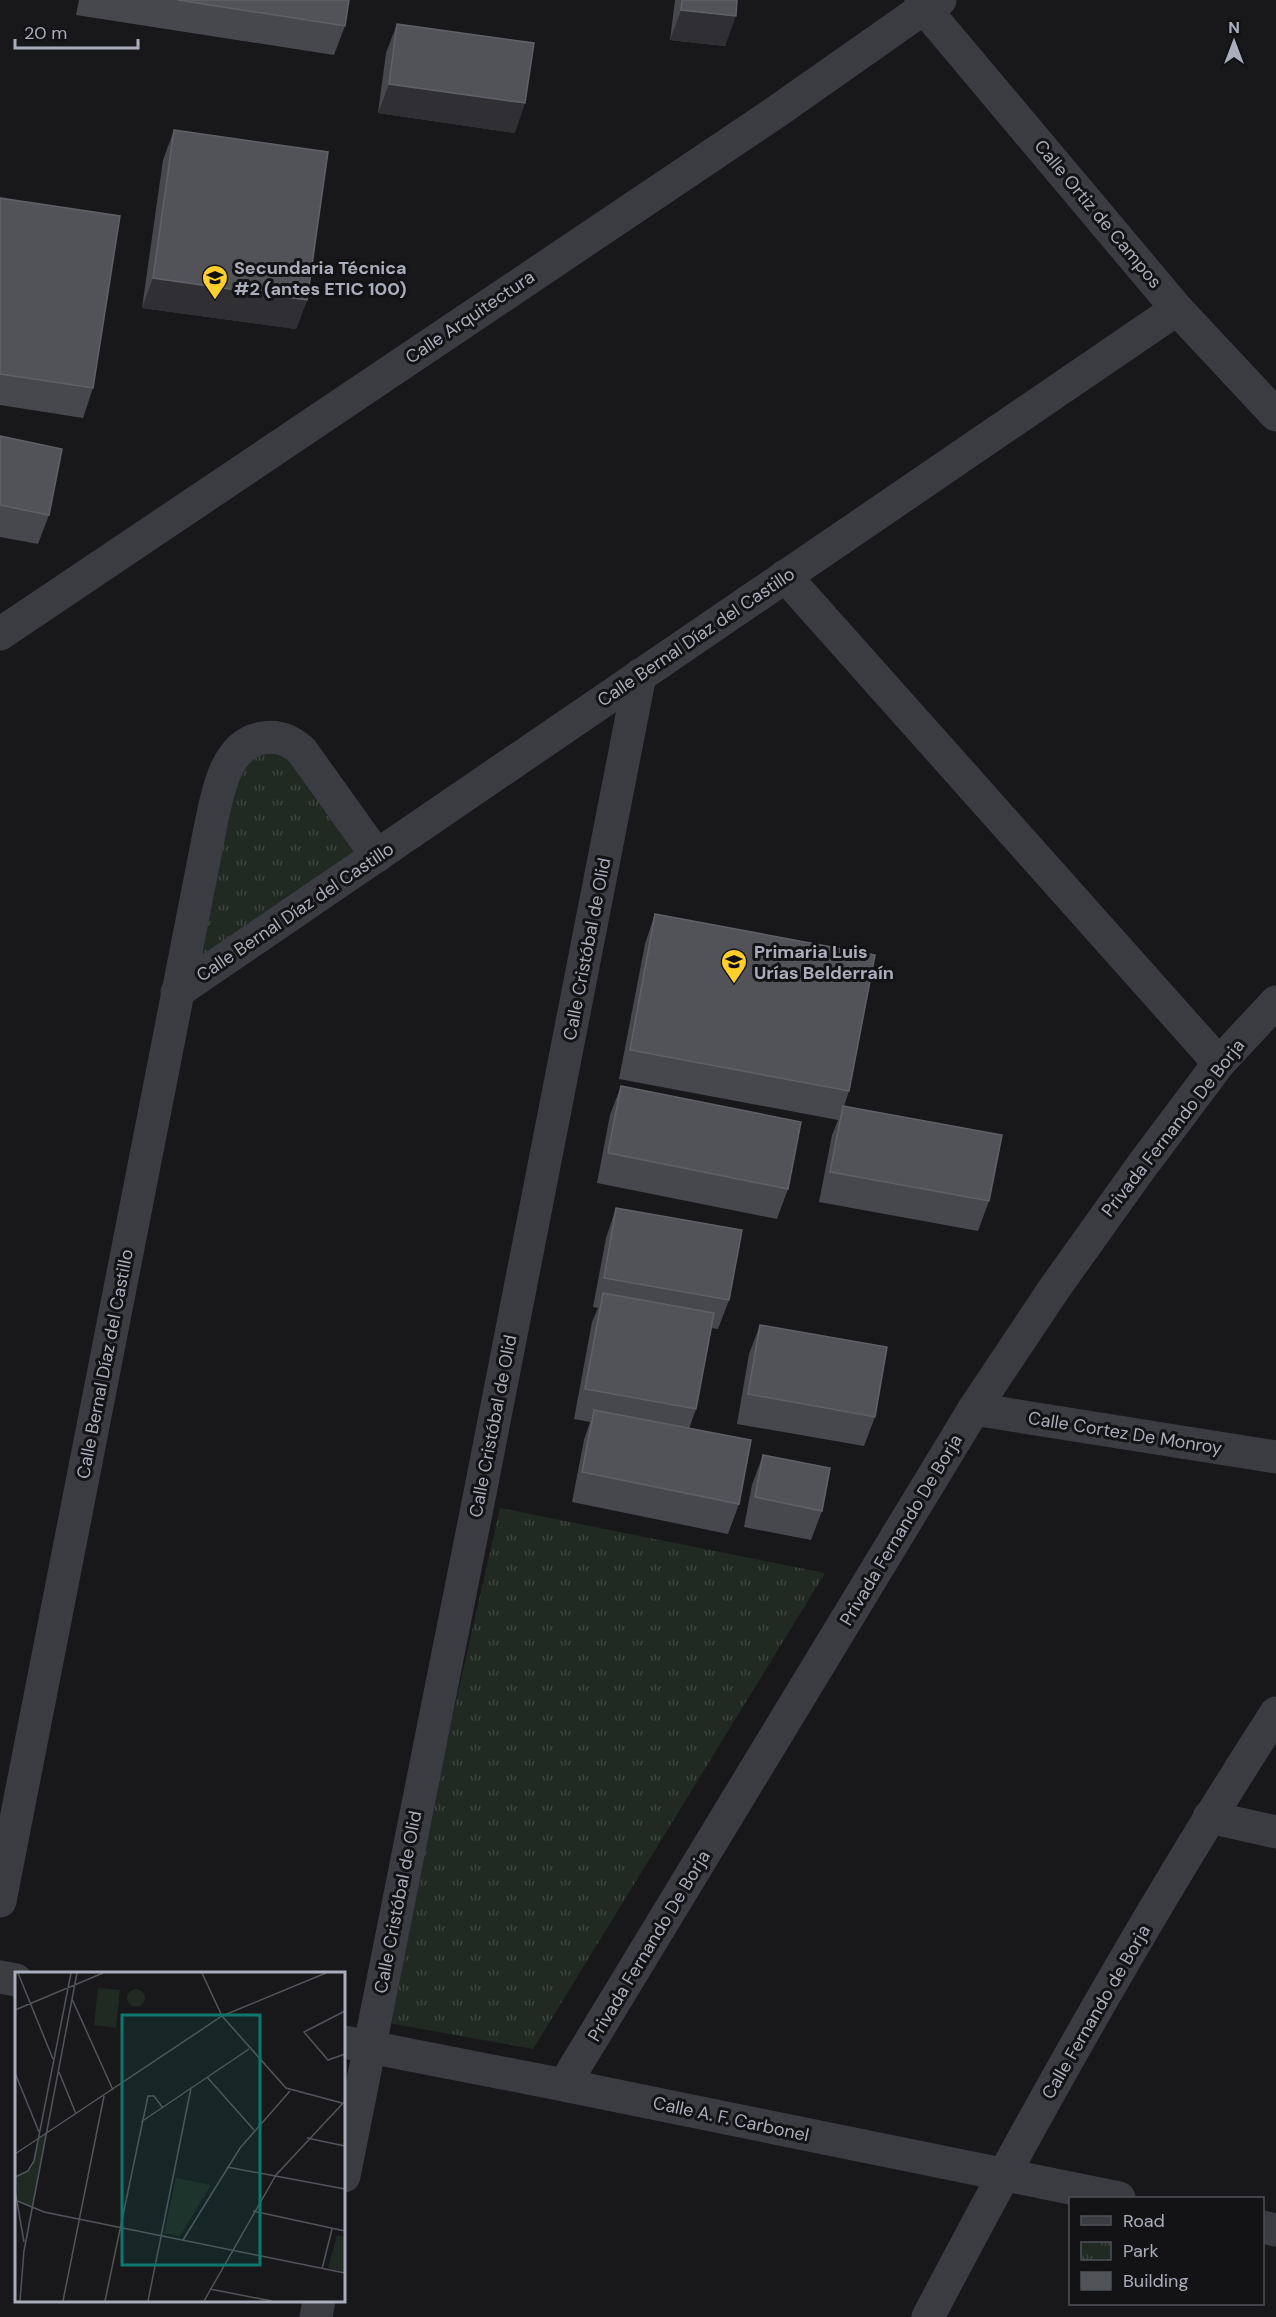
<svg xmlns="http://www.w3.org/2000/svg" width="1276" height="2317" viewBox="0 0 1276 2317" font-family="'DM Sans',sans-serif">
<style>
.park{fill:url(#park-tufts)}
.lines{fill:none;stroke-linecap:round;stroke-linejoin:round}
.minor{stroke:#3b3b42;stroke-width:33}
.wall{fill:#47484d}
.shaded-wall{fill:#303034}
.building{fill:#525359;stroke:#606168;stroke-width:1.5}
.labels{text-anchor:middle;stroke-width:6;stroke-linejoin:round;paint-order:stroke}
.street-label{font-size:18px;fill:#aaadbb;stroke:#131316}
.poi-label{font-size:18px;font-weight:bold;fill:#aaadbb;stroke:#131316;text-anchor:start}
.inset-road{fill:none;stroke:#52545b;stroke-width:1.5}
.view{fill:#0f766e;fill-opacity:0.15;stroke:#0f766e;stroke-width:3}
.inset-edge{fill:none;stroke:#aaadbb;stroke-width:3}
</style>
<defs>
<pattern id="park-tufts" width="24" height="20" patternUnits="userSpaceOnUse" patternTransform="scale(1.5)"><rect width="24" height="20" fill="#202922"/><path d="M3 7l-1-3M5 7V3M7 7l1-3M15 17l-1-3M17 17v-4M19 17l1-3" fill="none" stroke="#3e4540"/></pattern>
</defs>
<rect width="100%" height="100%" fill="#18181b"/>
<g class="park">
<path d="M269,737L377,856L177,992L220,785Z"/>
<path d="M500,1508L825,1573L533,2049L383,2022Z"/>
</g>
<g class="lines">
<g class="minor">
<path d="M921,0L924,8L1177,309L1276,415"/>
<path d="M785,576L1219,1063"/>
<path d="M0,634L776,112L924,8L940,0"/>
<path d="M177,992L1177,309"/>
<path d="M974,1409L1276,1457"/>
<path d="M1209,1817L1276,1832"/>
<path d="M0,1901L210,829C217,796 224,744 263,738C279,735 291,741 302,751L377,856"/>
<path d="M0,1977L16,1980"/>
<path d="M344,2042L564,2085L1119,2198"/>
<path d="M564,2085L974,1409L1054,1289L1141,1167L1219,1063L1276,1002"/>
<path d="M344,2176L480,1493L640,675"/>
<path d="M1262,2227L1276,2230"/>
<path d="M316,2317L319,2300"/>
<path d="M928,2317C1036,2111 1150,1908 1276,1713"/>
</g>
</g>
<g class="wall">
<path d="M79,0H349L345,26L334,55L76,15Z"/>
<path d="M675,0H737L725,46L670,40Z"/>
<path d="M397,24L515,133L378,113L386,53Z"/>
<path d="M174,130L307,300L296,329L142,308L163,160Z"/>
<path d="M0,198L93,388L83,418L0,405Z"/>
<path d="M0,436L49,515L38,544L0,537Z"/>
<path d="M655,914L849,1091L844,1106L989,1201L978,1231L819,1202L832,1135L838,1120L619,1079L645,944Z"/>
<path d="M621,1086L788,1189L777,1219L597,1183L610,1115Z"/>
<path d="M616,1208L729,1300L718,1329L711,1328L696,1409L689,1429L739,1504L728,1534L572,1502L584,1440L590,1422L574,1419L592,1322L598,1308L593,1307L606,1238Z"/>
<path d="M760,1325L875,1417L864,1446L737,1424L749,1354Z"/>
<path d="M763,1455L822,1511L811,1540L744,1527L752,1485Z"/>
</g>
<g class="shaded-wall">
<path d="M681,10L736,16L725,46L670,40Z"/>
<path d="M389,84L525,103L515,133L378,113Z"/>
<path d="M153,278L307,300L296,329L142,308Z"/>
</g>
<g class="building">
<path d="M178,0H349L345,26Z"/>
<path d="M682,0H737L736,16L681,10Z"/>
<path d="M397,24L534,43L525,103L389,84Z"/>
<path d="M174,130L328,152L307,300L153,278Z"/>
<path d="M0,198L120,216L93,388L0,374Z"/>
<path d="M0,436L62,449L49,515L0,505Z"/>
<path d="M655,914L875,955L849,1091L630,1050Z"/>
<path d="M621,1086L801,1122L788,1189L608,1153Z"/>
<path d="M843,1106L1002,1135L989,1201L830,1172Z"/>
<path d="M616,1208L742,1230L729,1300L604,1278Z"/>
<path d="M603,1293L714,1313L696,1409L585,1389Z"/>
<path d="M760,1325L887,1347L875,1417L748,1394Z"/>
<path d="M594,1410L751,1440L739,1504L582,1472Z"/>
<path d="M763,1455L830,1468L822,1511L755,1497Z"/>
</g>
<defs>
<symbol id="school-pin" viewBox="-11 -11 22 30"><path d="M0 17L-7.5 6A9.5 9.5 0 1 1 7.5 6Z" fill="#ffcf2c" stroke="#131316"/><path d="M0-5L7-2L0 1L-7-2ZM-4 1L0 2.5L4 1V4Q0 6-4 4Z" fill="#111"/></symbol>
</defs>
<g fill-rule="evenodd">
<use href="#school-pin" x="200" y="263" width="30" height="40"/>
<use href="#school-pin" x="719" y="947" width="30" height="40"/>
</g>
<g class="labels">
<g class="street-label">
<text transform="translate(1098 214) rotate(50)" y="6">Calle Ortiz de Campos</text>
<text transform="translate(470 317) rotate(-34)" y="6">Calle Arquitectura</text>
<text transform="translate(696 637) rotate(-34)" y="6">Calle Bernal Díaz del Castillo</text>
<text transform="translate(295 912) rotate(-34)" y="6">Calle Bernal Díaz del Castillo</text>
<text transform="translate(587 949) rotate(-79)" y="6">Calle Cristóbal de Olid</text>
<text transform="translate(1173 1128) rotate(-52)" y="6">Privada Fernando De Borja</text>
<text transform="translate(105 1364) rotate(-79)" y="6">Calle Bernal Díaz del Castillo</text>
<text transform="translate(493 1426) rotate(-79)" y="6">Calle Cristóbal de Olid</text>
<text transform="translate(1125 1433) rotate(9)" y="6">Calle Cortez De Monroy</text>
<text transform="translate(901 1530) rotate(-59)" y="6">Privada Fernando De Borja</text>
<text transform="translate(398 1902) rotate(-79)" y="6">Calle Cristóbal de Olid</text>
<text transform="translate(649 1946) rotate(-59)" y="6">Privada Fernando De Borja</text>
<text transform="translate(1096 2012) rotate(-60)" y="6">Calle Fernando de Borja</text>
<text transform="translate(731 2119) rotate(12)" y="6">Calle A. F. Carbonel</text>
</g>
<g class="poi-label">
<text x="234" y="274">Secundaria Técnica<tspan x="234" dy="21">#2 (antes ETIC 100)</tspan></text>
<text x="754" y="958">Primaria Luis<tspan x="754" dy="21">Urías Belderraín</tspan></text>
</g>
</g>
<g transform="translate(15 1972)">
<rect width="330" height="330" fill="#18181b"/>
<path d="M83,16L105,18L101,56L79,53ZM112 26a9 9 0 1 1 18 0a9 9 0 1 1-18 0Z" fill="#202922"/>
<path d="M31,162L17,235L3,229L0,205L16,197L23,167ZM161,206L196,213L165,264L149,261ZM322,263L330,265V300L313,296Z" fill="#202922"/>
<path class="inset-road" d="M3,1L38,87M187,1L207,44L271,116L327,131M57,27L98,118M0,38L88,1M330,39L289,60L313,88L330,82M44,100L61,142M0,101L24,160M192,105L239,158M126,150L234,77M292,166L330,174M0,182L207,44L311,1M212,195L330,217M0,205L13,199L19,189L56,1M0,218L9,270M0,228L29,240L330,301M238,239L330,259M0,246V326M168,268L225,176L275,119M9,279L62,1M307,297L317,257M195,317L257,329M5,329L9,278M48,329L89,124M90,329L133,124H139L148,136M133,329L176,116M189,329L261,203L330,129"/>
<path class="view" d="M107,43H245V293H107Z"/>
<rect width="330" height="330" class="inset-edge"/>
</g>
<rect x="1069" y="2197" width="195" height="108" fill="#131316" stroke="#4f5158" stroke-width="1.5"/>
<rect x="1081" y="2216" width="30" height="9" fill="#3b3b42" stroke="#4f5158" stroke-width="1.5"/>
<text x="1123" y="2227" font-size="18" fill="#aaadbb">Road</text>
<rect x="1081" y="2242" width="30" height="18" fill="url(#park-tufts)" stroke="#4f5158" stroke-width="1.5"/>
<text x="1123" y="2257" font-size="18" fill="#aaadbb">Park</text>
<rect x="1081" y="2272" width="30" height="18" fill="#525359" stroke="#4f5158" stroke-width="1.5"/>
<text x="1123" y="2287" font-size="18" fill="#aaadbb">Building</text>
<g transform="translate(1234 42)" stroke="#131316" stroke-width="4.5" paint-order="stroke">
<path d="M0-4.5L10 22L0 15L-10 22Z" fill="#aaadbb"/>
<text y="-9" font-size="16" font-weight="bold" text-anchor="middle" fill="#aaadbb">N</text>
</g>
<path d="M15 39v9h123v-9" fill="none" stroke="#aaadbb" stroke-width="3"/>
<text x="24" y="39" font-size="18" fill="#aaadbb" stroke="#131316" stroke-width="4.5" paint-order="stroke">20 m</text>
</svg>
